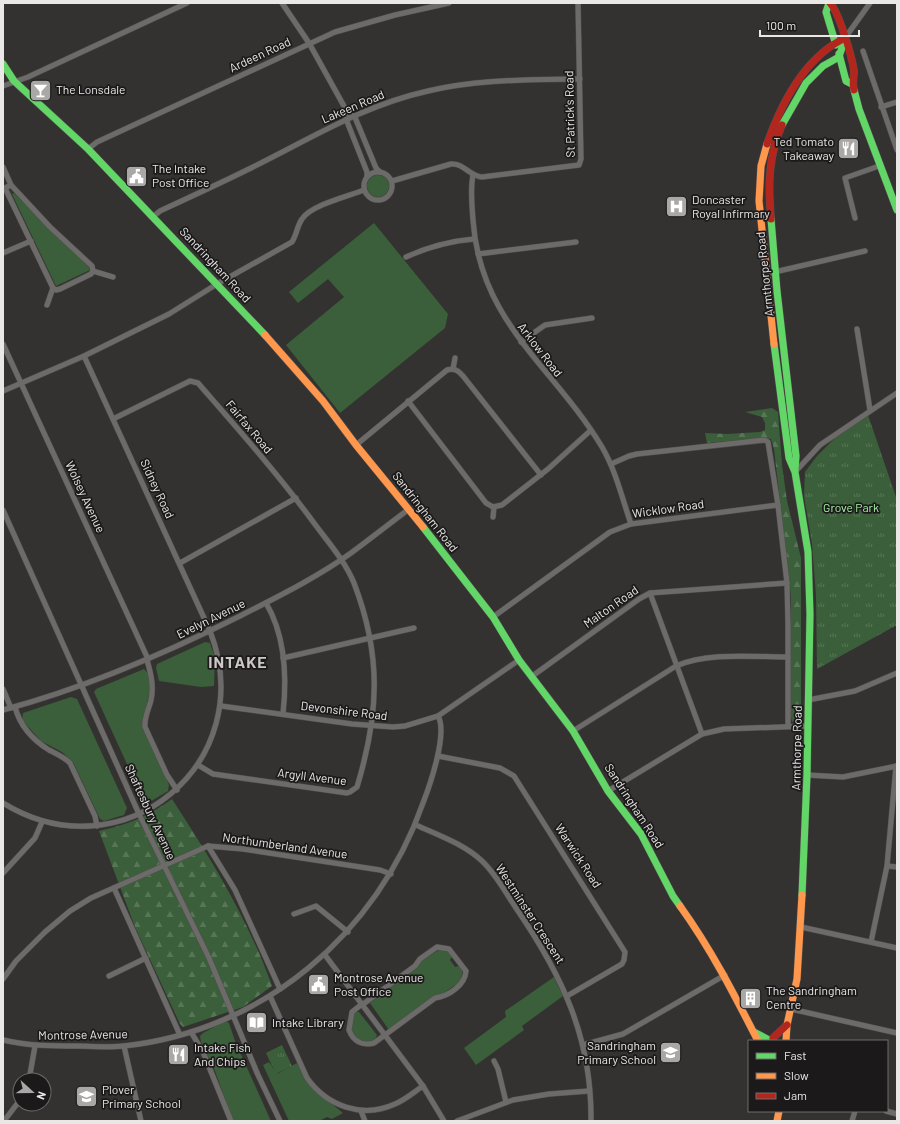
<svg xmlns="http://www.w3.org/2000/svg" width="900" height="1124" viewBox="0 0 900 1124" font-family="Barlow,sans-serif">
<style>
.grass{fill:#3a5f3a}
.forest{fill:url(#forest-firs)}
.park{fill:url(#park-tufts)}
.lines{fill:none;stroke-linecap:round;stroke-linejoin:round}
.street-casing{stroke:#514f4e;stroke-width:6}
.fast-casing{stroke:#514f4e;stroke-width:8}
.slow-casing{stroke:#514f4e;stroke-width:8}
.jam-casing{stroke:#514f4e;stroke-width:8}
.street{stroke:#6d6b6a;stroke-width:5}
.fast{stroke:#63d668;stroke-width:7}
.slow{stroke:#ff974d;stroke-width:7}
.jam{stroke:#b3261e;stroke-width:7}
.labels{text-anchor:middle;stroke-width:3.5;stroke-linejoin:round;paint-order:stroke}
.street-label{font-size:12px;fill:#eae8e7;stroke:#1b1919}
.poi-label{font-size:12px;fill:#eae8e7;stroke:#1b1919;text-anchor:start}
.park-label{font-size:12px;fill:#a7f1a6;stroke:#1b1919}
.district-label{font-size:16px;font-weight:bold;letter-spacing:1px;fill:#cdc8c6;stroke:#1b1919}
</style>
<defs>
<pattern id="forest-firs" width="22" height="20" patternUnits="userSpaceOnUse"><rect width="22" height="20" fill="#3a5f3a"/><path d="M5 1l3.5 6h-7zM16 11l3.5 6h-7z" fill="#577656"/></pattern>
<pattern id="park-tufts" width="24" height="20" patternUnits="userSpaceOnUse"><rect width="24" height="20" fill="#3a5f3a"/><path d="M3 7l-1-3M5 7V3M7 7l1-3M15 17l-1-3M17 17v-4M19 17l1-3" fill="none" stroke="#577656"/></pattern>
</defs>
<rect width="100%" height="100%" fill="#343230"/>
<g class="grass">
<circle cx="378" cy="186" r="11"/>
<path d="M14,193L89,267L90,270L56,286L12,194Z"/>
<path d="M374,223L448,314L445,328L340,413L286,345L344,297L328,279L298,303L289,292Z"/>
<path d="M205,642L210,643L215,658L214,686L201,687L159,681L156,668L157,664Z"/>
<path d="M144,669L149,674L150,691L143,722L169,785L168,791L148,803L143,799L94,692L96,689Z"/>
<path d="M71,697L77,699L127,808L124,815L104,821L100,819L73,762L62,752L41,741L22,720L23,713Z"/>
<path d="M440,949L449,952L452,957L450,960L455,967L459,966L463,970L460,982L389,1030L370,1003L399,981L402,984L409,978L408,975L423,960Z"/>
<path d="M554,977L563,996L522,1026L524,1030L476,1065L464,1048L506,1017L505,1011Z"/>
<path d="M355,1012H359L377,1035L374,1041C366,1043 352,1040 351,1029C351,1024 353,1017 355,1012Z"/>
<path d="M225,1021L229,1023L235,1041L271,1121H233L215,1071L201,1042L200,1036L203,1033Z"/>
<path d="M269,1062L277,1074L297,1063L311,1087L343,1113L332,1119L327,1117L319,1121H289L263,1065Z"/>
</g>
<g class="forest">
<path d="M772,408L778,412L782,465L787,501L801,558V720L792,722L791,717V597L774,449L771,439L764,438L707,443L705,433L727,434L760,432L765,430V423L762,417L745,412Z"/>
<path d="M172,799C211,859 248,919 272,986L243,1007L183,1027L180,1024L135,927L99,831C127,825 149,816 172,799Z"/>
</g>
<g class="park">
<path d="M868,415L897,500V625L817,669L816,595L812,544L804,496L805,472L817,456L836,437Z"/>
<path d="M282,1045L292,1066L276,1074L266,1053Z"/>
</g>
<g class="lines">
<defs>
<g id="street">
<path d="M282,3L309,43L350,117"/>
<path d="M845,38L870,3"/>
<path d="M863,51L897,150"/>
<path d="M3,86L28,77L187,3"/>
<path d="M881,107L897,102"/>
<path d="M354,115L376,168L380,172"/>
<path d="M346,119L367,172V176"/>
<path d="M88,149L97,142L335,32L395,15L449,3"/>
<path d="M3,167L11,185"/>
<circle cx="378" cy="186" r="14"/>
<path d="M473,175C470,190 472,205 473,220C480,323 554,367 602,447C616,471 622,498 631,524"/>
<path d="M392,181L451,164C464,163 469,176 482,177L579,165L581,159L578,3"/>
<path d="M11,185L50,227L92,266L93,271L91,274L60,289L56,290L53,288L5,188Z"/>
<path d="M154,216L160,211C190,197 221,183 251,168C310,139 364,105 428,91C478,79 529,80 580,79"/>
<path d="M855,218L845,178L879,166"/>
<path d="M3,253L31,241"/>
<path d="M478,254L576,242"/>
<path d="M406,257C428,247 450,241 474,239"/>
<path d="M93,271L113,277"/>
<path d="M766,274L865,251"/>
<path d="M47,305L53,288"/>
<path d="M857,329L870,410"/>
<path d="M521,342L545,325L592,318"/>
<path d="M3,344L148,659"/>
<path d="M453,369L455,358"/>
<path d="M3,391L84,356L169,314L217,284L292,242C297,234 297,226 302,219C311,205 349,196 364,190"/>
<path d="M408,401L486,503L493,507L502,505L548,469L590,431"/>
<path d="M113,419L190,381L198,383C238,429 278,474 314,523C328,542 345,561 354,583C382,656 379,714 357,787L350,792L347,793L213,774L198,765"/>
<path d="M356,445L447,370C454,368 458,370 463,376L541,475"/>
<path d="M611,464L629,456L637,454L765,440L768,442L778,505L787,583L788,623V726"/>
<path d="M795,472L820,445L897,393"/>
<path d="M3,510L139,814L209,958L258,1075L280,1121"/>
<path d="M493,517L494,507"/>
<path d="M180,563L296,498"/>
<path d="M650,593L702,734"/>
<path d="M266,603C285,635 287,677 283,714"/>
<path d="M493,617L610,532L631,524L778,505"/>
<path d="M283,658L414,628"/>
<path d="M147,660C151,674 154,686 151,700C149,709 144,717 145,727L167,775L177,790"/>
<path d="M531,677L639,599L650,593L787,583"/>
<path d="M3,689L11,708"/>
<path d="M808,700L855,691L897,673"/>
<path d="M221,706L352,724L393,727L405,726L438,716L519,660"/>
<path d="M15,707C20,726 33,740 49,750C57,754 64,757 70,763L95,816L97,826"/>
<path d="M3,710C85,688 164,654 240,616C277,597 316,578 351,553C370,539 389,524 409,509"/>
<path d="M573,731L676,666C708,652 753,657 788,657"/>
<path d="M438,756L500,768L514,776L625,952L624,960L622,964L567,996"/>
<path d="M807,775L843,777L897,766"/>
<path d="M608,791L702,734L724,729L808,726"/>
<path d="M3,803C123,877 261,762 210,631L84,356"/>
<path d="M416,825C438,835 464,844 482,861C496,874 505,892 516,908C562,975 592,1038 591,1121"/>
<path d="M208,846L235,890L280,989"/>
<path d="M887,866L897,867"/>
<path d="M3,873L35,838L42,822"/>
<path d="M114,888L180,1035"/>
<path d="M294,914L316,906L348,932"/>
<path d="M801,927L897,948"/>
<path d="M871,942L887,866L896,766"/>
<path d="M325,955L423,1086L444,1121"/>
<path d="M109,976L146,958"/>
<path d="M3,979L16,961L45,932L70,911L91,898L208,846L243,849L380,870L391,874"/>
<path d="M270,996L307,1078C327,1106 362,1119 395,1104C405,1100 414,1092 423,1086"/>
<path d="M362,1004L352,1012L349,1030C353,1041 362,1046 374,1043L435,998C449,996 465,985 466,971L449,949L437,947L420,959L415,966L362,1005"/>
<path d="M791,1009L897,1033"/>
<path d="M191,1032L203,1052L231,1121"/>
<path d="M3,1040C28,1046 52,1046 77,1046C92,1046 108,1048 124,1046C263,1031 377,934 423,803C430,785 448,733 438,716"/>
<path d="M583,1045L623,1034L725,975"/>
<path d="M124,1046L141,1121"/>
<path d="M494,1061L498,1069L506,1102"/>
<path d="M29,1080L35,1046"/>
<path d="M361,1111L365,1121"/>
<path d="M886,1111L897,1114"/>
<path d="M4,1121L20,1100"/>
<path d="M457,1121L513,1100L549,1094L589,1091"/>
<path d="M852,1121L855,1111"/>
</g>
<g id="fast">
<path d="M829,3L826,12L836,45"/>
<path d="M839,54L846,81L852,84"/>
<path d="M3,64L14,81L88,149L265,335"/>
<path d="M854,90L859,109L897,210"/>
<path d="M782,125L806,83L823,66L839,57L845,38"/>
<path d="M771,219L777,291L796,456L795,470"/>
<path d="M774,344L789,458L795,472L808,552L810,614L807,775L802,895"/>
<path d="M423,527L493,617L519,660L573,731L608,791L641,834L673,896L680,906"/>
<path d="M754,1032L769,1040"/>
</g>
<g id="slow">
<path d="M767,144L761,166L759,201L774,344"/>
<path d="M265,335L323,401L356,445L423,527"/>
<path d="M680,906C711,949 734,994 758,1041"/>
<path d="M786,1041L787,1025L797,979L802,895"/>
<path d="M777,1121L779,1111"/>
</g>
<g id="jam">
<path d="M830,3C839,12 852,57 854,71C854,78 852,83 854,90"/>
<path d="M767,144C781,104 805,57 845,38"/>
<path d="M771,219C768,186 768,157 782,125"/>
<path d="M773,1038L787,1025"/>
</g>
</defs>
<use href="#street" class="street-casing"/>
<use href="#fast" class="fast-casing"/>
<use href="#slow" class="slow-casing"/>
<use href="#jam" class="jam-casing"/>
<use href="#street" class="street"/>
<use href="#fast" class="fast"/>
<use href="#slow" class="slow"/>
<use href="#jam" class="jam"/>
</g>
<defs>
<symbol id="bar-square" viewBox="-11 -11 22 22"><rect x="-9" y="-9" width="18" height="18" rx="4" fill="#aaa8a7" stroke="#1b1919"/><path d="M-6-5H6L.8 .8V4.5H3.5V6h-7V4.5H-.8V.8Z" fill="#fff"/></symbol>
<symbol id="restaurant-square" viewBox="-11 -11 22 22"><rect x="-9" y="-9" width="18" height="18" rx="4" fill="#aaa8a7" stroke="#1b1919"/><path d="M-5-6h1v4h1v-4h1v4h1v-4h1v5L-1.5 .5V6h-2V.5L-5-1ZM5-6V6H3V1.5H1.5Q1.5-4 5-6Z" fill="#fff"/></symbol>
<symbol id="civic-square" viewBox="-11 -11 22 22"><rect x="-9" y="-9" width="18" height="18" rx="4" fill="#aaa8a7" stroke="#1b1919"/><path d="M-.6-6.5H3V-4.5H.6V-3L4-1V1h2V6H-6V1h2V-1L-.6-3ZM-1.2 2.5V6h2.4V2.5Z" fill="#fff"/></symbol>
<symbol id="hospital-square" viewBox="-11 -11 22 22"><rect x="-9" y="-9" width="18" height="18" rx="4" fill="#aaa8a7" stroke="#1b1919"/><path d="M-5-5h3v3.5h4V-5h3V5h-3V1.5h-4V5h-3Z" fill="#fff"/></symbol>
<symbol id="building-square" viewBox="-11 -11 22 22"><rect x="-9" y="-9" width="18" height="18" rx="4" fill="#aaa8a7" stroke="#1b1919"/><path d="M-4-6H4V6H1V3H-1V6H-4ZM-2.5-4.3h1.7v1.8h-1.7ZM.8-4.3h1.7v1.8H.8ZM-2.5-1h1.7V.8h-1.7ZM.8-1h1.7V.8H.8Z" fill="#fff"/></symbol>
<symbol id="library-square" viewBox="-11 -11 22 22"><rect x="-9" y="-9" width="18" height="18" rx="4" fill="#aaa8a7" stroke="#1b1919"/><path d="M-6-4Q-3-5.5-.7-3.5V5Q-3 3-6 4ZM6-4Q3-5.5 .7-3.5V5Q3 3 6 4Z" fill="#fff"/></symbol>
<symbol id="school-square" viewBox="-11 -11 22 22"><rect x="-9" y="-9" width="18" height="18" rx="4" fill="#aaa8a7" stroke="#1b1919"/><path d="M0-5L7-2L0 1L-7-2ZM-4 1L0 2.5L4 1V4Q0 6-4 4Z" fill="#fff"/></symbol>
</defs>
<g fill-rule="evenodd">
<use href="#bar-square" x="28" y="78" width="25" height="25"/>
<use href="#restaurant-square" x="836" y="136" width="25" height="25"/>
<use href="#civic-square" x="124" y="164" width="25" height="25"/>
<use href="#hospital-square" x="664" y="194" width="25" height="25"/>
<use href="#civic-square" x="306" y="972" width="25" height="25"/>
<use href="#building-square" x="738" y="986" width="25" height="25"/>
<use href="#library-square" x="244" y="1010" width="25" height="25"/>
<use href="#school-square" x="658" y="1040" width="25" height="25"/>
<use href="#restaurant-square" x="166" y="1042" width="25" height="25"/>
<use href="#school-square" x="74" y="1084" width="25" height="25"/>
</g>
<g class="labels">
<g class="street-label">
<text transform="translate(260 55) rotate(-25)" y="4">Ardeen Road</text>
<text transform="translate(353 107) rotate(-23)" y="4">Lakeen Road</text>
<text transform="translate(570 114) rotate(-91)" y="4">St Patrick's Road</text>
<text transform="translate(215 265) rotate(47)" y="4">Sandringham Road</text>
<text transform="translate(765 274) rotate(-96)" y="4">Armthorpe Road</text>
<text transform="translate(540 350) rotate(52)" y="4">Arklow Road</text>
<text transform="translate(249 427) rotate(50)" y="4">Fairfax Road</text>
<text transform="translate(157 489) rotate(65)" y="4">Sidney Road</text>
<text transform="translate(85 497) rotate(65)" y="4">Wolsey Avenue</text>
<text transform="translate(668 509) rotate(-8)" y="4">Wicklow Road</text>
<text transform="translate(425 512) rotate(52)" y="4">Sandringham Road</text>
<text transform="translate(611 607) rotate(-35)" y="4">Malton Road</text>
<text transform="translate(211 619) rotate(-26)" y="4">Evelyn Avenue</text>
<text transform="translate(344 711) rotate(7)" y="4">Devonshire Road</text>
<text transform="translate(797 748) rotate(-89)" y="4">Armthorpe Road</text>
<text transform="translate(312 777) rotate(7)" y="4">Argyll Avenue</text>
<text transform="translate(634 806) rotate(57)" y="4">Sandringham Road</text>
<text transform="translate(150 812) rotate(65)" y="4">Shaftesbury Avenue</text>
<text transform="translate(285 846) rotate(8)" y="4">Northumberland Avenue</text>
<text transform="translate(578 856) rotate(57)" y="4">Warwick Road</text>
<text transform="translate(530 914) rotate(57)" y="4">Westminster Crescent</text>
<text transform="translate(83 1035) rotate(-1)" y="4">Montrose Avenue</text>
</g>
<g class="poi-label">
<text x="56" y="94">The Lonsdale</text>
<text x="834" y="146" text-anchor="end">Ted Tomato<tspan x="834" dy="14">Takeaway</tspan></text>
<text x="152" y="173">The Intake<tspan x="152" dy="14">Post Office</tspan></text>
<text x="692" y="204">Doncaster<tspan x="692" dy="14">Royal Infirmary</tspan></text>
<text x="334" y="982">Montrose Avenue<tspan x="334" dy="14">Post Office</tspan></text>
<text x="766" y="995">The Sandringham<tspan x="766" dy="14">Centre</tspan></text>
<text x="272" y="1027">Intake Library</text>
<text x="656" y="1050" text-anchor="end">Sandringham<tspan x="656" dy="14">Primary School</tspan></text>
<text x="194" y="1052">Intake Fish<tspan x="194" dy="14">And Chips</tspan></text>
<text x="102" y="1094">Plover<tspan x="102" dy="14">Primary School</tspan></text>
</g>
<g class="park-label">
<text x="851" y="512">Grove Park</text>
</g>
<g class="district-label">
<text x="238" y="668">INTAKE</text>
</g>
</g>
<rect width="900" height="1124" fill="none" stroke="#eae8e7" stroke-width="8"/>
<rect x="748" y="1040" width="140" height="72" fill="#1b1919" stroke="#6e6c6b"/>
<rect x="756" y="1053" width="20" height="6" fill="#63d668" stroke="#6e6c6b"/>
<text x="784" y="1060" font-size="12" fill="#eae8e7">Fast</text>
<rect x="756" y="1073" width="20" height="6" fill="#ff974d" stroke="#6e6c6b"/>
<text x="784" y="1080" font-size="12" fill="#eae8e7">Slow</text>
<rect x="756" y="1093" width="20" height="6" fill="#b3261e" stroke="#6e6c6b"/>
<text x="784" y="1100" font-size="12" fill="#eae8e7">Jam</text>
<g transform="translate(32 1092) rotate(111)"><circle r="19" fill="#1b1919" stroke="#6e6c6b"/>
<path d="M0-3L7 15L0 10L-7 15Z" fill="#aaa8a7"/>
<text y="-6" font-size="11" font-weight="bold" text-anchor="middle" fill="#eae8e7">N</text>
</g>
<path d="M760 30v6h99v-6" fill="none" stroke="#eae8e7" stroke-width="2"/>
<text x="766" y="30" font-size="12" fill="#eae8e7" stroke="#1b1919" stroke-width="3" paint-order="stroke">100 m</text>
</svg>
